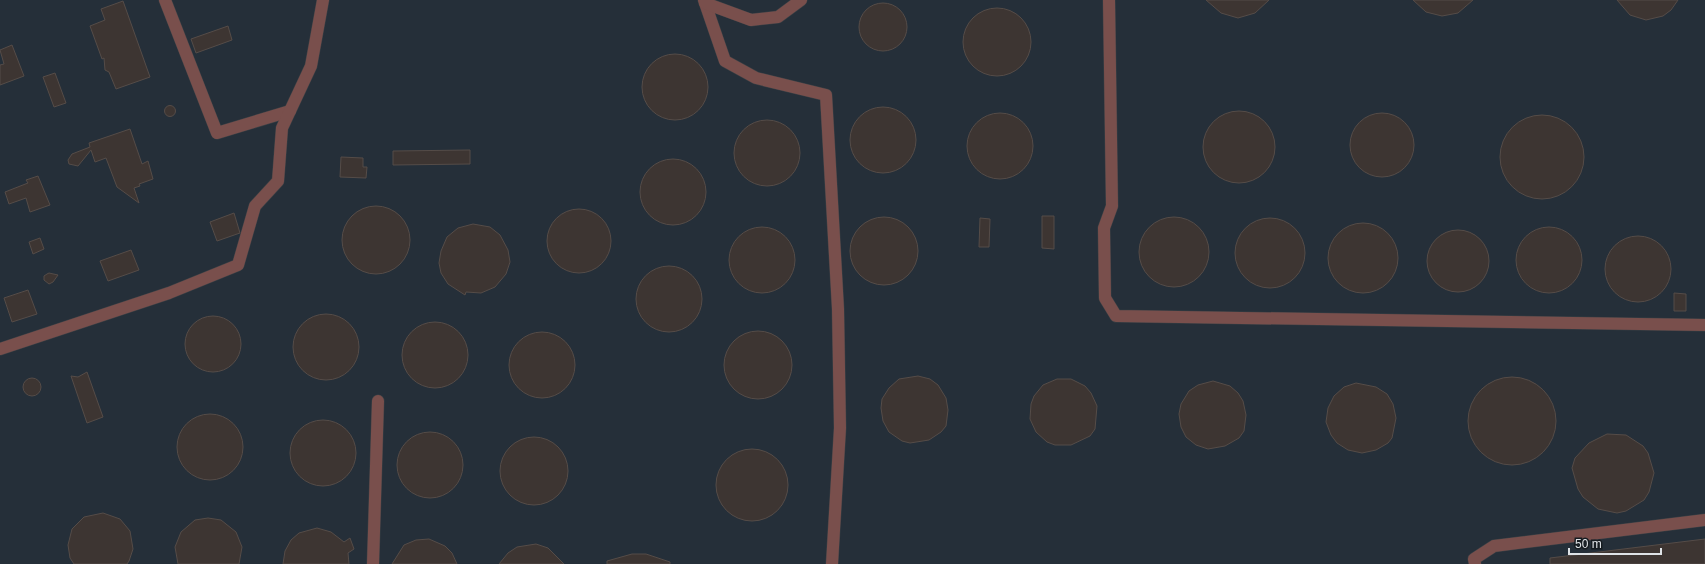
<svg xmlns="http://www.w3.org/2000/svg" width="1705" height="564" viewBox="0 0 1705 564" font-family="Arial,sans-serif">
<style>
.built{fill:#252f39}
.building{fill:#3d3532;stroke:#554c48}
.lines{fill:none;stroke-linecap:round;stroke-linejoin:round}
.minor-casing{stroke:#3b4045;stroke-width:13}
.minor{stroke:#794f4c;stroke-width:12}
</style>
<rect width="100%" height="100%" fill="#20252b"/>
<rect class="built" x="0" y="0" width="1705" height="564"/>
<g class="building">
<path d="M1206,0H1269L1255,13L1238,18L1221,13Z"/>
<path d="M1413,0H1473L1458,13L1442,16L1426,12Z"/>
<path d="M1617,0H1678L1671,10L1663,16L1646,20L1630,15Z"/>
<path d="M123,1L150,77L116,89L109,72L105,70L104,58L102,59L90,26L105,20L101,9Z"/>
<circle cx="883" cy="27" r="24"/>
<circle cx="997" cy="42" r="34"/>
<path d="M228,26L232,40L196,53L191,39Z"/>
<path d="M12,45L24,76L0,85V65L4,64L0,50Z"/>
<circle cx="675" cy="87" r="33"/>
<path d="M55,73L66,103L54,107L43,77Z"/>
<circle cx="170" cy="111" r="5.5"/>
<circle cx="883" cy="140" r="33"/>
<circle cx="1239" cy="147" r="36"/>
<circle cx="1382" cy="145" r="32"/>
<circle cx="1000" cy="146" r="33"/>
<circle cx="1542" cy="157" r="42"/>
<circle cx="767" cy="153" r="33"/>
<path d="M130,129L142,164L148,161L153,179L139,184L140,186L134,188L139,203L117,187L106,158L95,162L91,150L78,166L69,164L68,160L72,154L90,147L89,143Z"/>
<path d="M470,150V164L393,165V151Z"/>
<path d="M341,157L363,158V167H367L366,178L340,177Z"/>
<circle cx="673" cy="192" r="33"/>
<path d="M38,176L50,205L30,212L26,198L9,204L5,192L28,183L26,180Z"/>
<circle cx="376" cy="240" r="34"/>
<circle cx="579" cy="241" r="32"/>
<path d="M234,213L240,233L217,241L210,222Z"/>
<path d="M1042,216H1054V249L1042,248Z"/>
<circle cx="1174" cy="252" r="35"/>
<circle cx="884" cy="251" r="34"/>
<path d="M980,218L990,219L989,247H979Z"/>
<circle cx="1270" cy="253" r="35"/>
<circle cx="1363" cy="258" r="35"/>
<path d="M473,224L490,227L500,235L508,250L510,262L506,274L495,287L481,293L466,292L465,295L448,284L441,273L439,263L441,251L447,237L458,228Z"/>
<circle cx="762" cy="260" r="33"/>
<circle cx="1549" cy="260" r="33"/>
<circle cx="1458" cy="261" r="31"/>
<circle cx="1638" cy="269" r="33"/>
<path d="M40,238L44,249L33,254L29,242Z"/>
<path d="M131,250L139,270L108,281L100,261Z"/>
<circle cx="669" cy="299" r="33"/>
<path d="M47,274L49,273L58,275L53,282L49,284L44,280V276Z"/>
<path d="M28,290L37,314L12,322L4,298Z"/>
<path d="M1674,293L1686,294V311H1674Z"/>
<circle cx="326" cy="347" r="33"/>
<circle cx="213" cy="344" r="28"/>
<circle cx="435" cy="355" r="33"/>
<circle cx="758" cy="365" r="34"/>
<circle cx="542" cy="365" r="33"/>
<path d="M87,372L103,417L87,423L71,376L78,377Z"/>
<path d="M918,376L930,379L938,385L946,398L948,410L946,426L941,432L929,440L910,443L902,441L889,432L883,421L881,408L882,399L889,388L899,379Z"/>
<circle cx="1512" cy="421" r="44"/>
<circle cx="32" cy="387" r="9"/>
<path d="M1057,379H1071L1085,386L1091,393L1097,406L1095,429L1090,436L1071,445H1055L1047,442L1036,432L1030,419L1031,404L1034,396L1043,385Z"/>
<path d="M1213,381L1230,386L1238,393L1243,401L1246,415L1244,431L1239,438L1225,446L1208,449L1196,445L1186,437L1181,427L1179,414L1181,404L1189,391L1198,385Z"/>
<path d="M1356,383L1376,387L1387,394L1393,404L1396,418L1392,438L1388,443L1376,450L1362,453L1348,450L1337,443L1331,435L1326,422L1328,408L1334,396L1344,387Z"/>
<circle cx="210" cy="447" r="33"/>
<circle cx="323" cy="453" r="33"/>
<circle cx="430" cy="465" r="33"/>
<path d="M1607,434L1626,435L1643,446L1648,453L1654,473L1649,492L1644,500L1626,511L1617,513L1598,509L1583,497L1578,489L1572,468L1575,458L1589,443Z"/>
<circle cx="534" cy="471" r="34"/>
<circle cx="752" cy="485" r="36"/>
<path d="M103,513L120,519L130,531L133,549L129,561L127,564H74L70,558L68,545L72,529L84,517Z"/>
<path d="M208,518L221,520L236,532L242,547L239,564H178L175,547L181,532L195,520Z"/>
<path d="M317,528L331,532L344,542L350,538L354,549L348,553L349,564H283L285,551L291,540L299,533Z"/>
<path d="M429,539L445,546L452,553L457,564H392L404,545L416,540Z"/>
<path d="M1705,539V564H1550V558Z"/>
<path d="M536,544L548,548L564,564H499L508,553L517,547Z"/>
<path d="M632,554H646L670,562V564H607V561Z"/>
</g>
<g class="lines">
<defs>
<g id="minor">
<path d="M165,0L217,133L290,111"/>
<path d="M704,0L725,61L756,78L826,95L838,309L840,428L832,564"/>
<path d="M1109,0L1112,206L1104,228L1105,298L1116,316L1705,325"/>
<path d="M705,3L751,20L778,17L801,0"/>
<path d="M0,349L169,293L238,265L255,206L278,181L282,128L311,66L323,0"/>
<path d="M373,564L378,401"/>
<path d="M1475,564L1474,559L1494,546L1705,520"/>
</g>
</defs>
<use href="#minor" class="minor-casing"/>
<use href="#minor" class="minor"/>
</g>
<path d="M1569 548v6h92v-6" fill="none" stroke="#dfe3e7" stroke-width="2"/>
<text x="1575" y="548" font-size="12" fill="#dfe3e7" stroke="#161c21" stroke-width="3" paint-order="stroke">50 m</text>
</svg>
